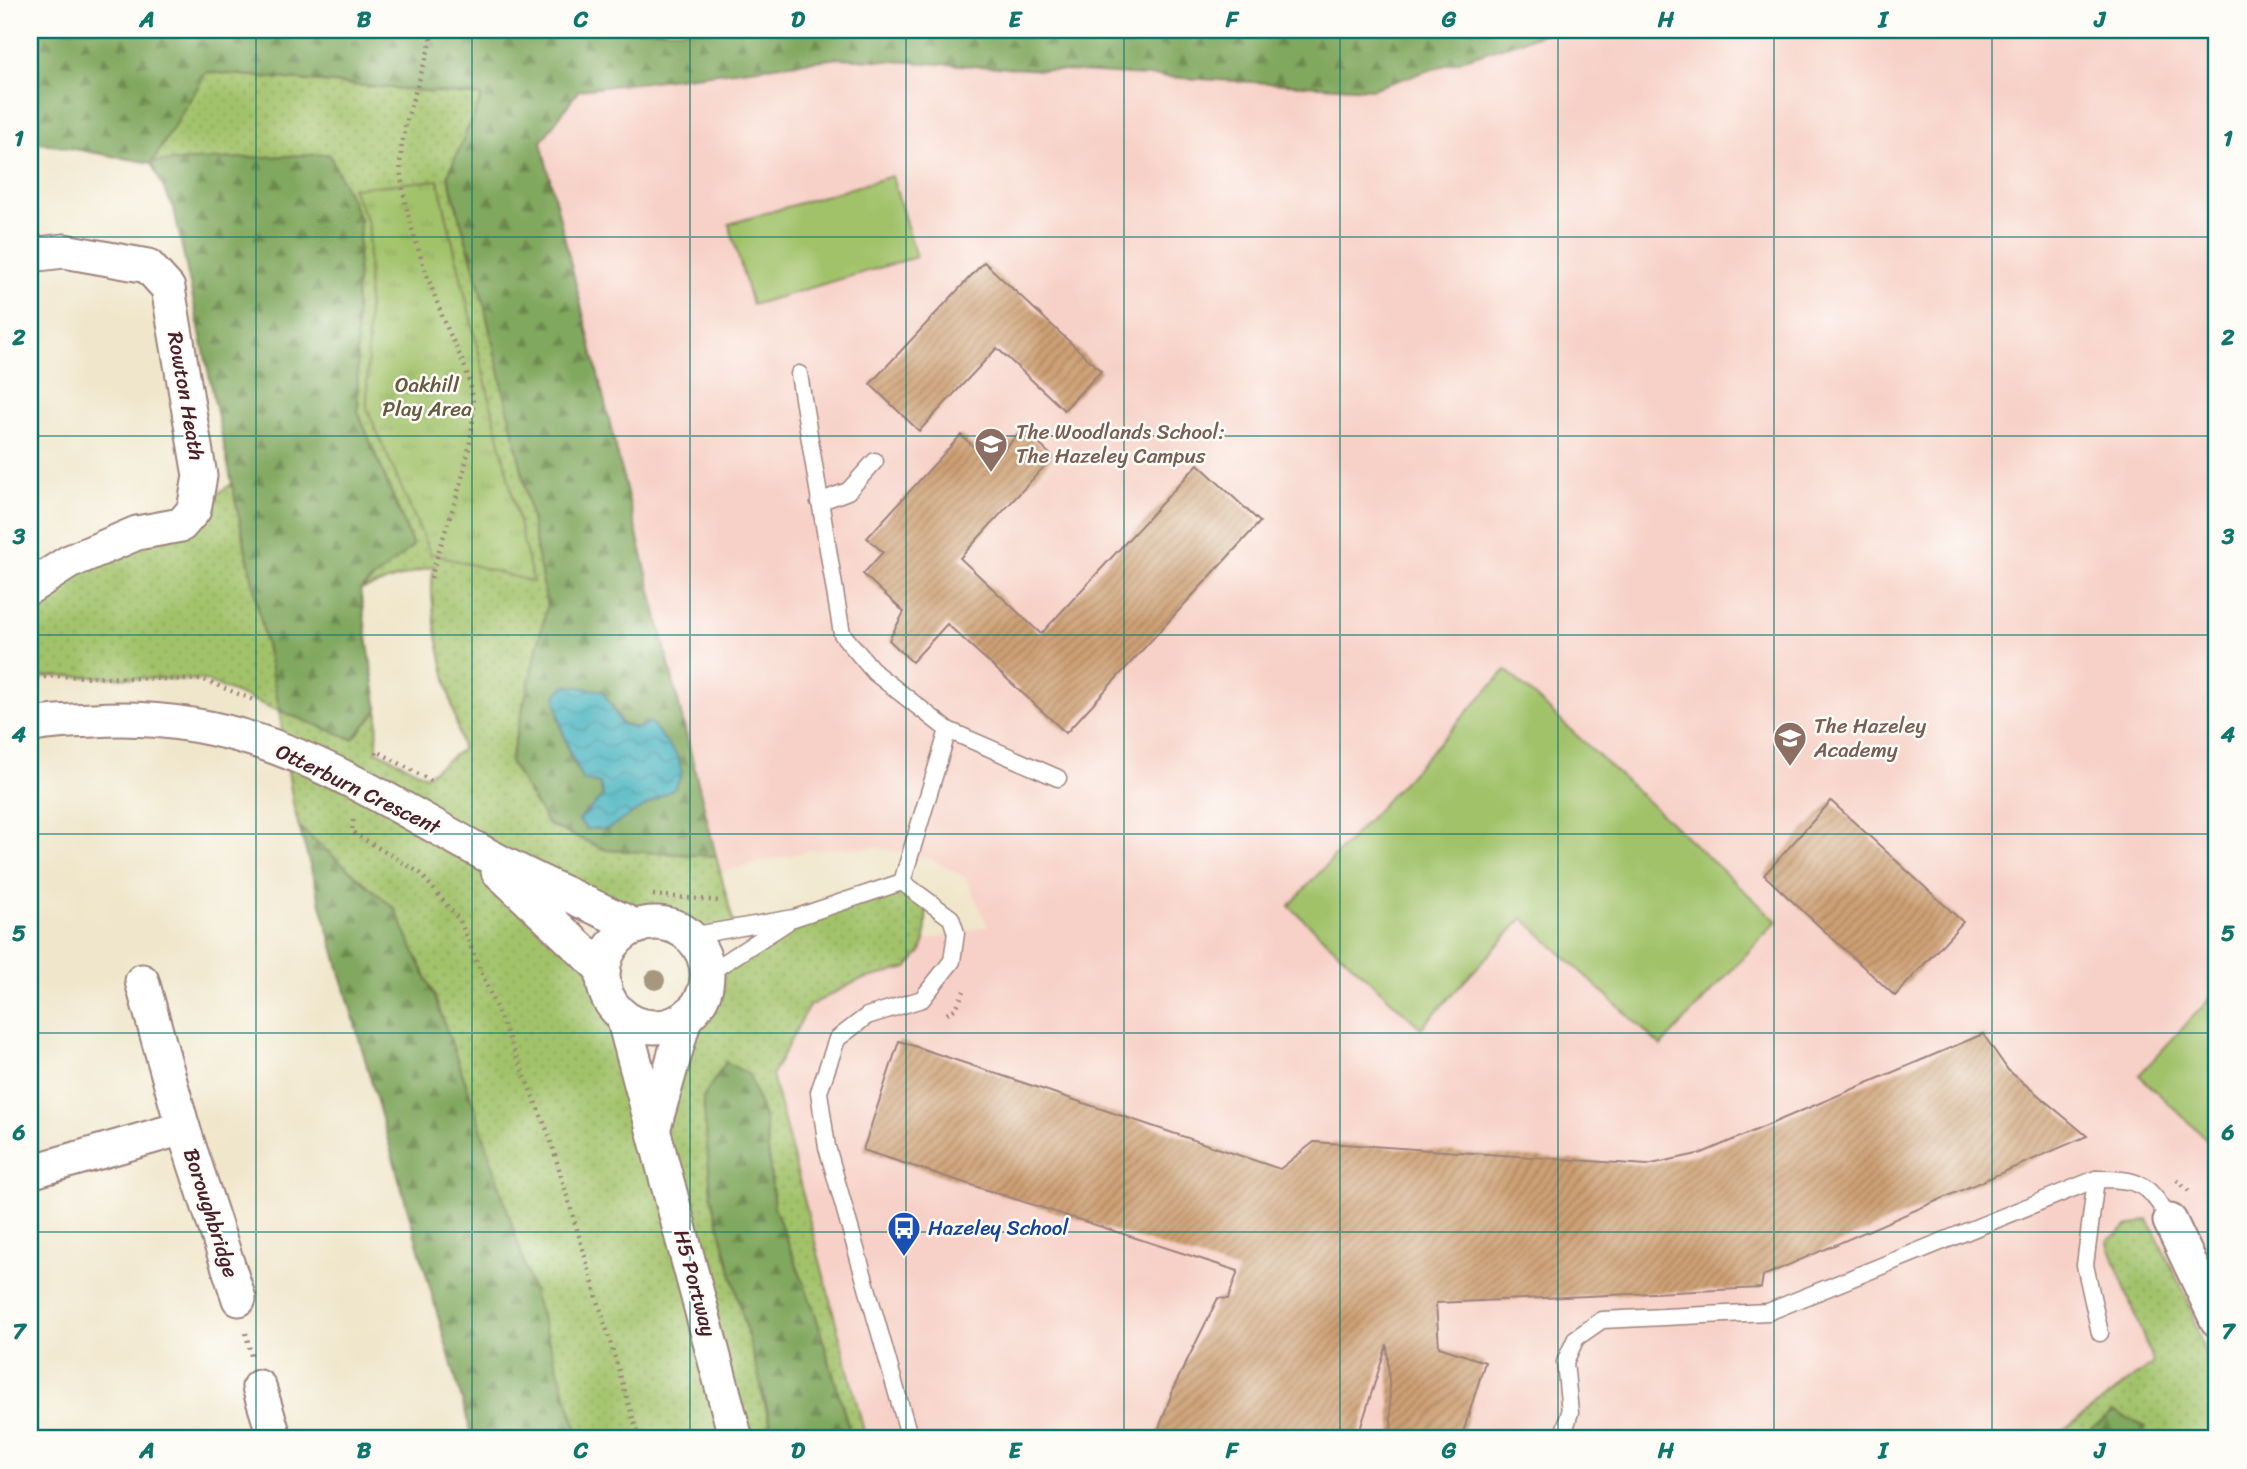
<svg xmlns="http://www.w3.org/2000/svg" width="2247" height="1469" viewBox="0 0 2247 1469" font-family="Sriracha,sans-serif">
<style>
.built{fill:#f7d1c7}
.grass{fill:url(#grass-dots);stroke:#76704a;stroke-width:2}
.forest{fill:url(#forest-firs);stroke:#666444;stroke-width:2;fill-rule:evenodd}
.park{fill:url(#park-tufts);stroke:#76704a;stroke-width:2}
.pitch{fill:#a2c26a;stroke:#76704a;stroke-width:2}
.water{fill:url(#water-waves);stroke:#486976;stroke-width:2}
.building{fill:url(#building-hatch)}
.lines{fill:none;stroke-linecap:round;stroke-linejoin:round}
.service-casing{stroke:#9d827b;stroke-width:19}
.minor-casing{stroke:#9d827b;stroke-width:37}
.path{stroke:#9d827b;stroke-width:4.5;stroke-dasharray:2 5;stroke-linecap:butt}
.service{stroke:#fff;stroke-width:16}
.minor{stroke:#fff;stroke-width:33}
.tree{fill:#a6987f}
.grid{fill:none;stroke:#0f766e;stroke-width:2;stroke-opacity:0.55}
.labels{text-anchor:middle;stroke-width:5;stroke-linejoin:round;paint-order:stroke}
.park-label{font-size:21px;fill:#695841;stroke:#fdfcf7}
.street-label{font-size:21px;fill:#4a1f2b;stroke:#fdfcf7}
.education-label{font-size:21px;fill:#785e54;stroke:#fdfcf7;text-anchor:start}
.transit-label{font-size:21px;fill:#164399;stroke:#fdfcf7;text-anchor:start}
.neatline{fill:none;stroke:#0f766e;stroke-width:2.5}
.grid-label{font-size:23px;text-anchor:middle;font-weight:bold;fill:#0f766e}
</style>
<defs>
<pattern id="grass-dots" width="8" height="8" patternUnits="userSpaceOnUse" patternTransform="scale(1.75)"><rect width="8" height="8" fill="#a2c26a"/><path d="M2 2h.1M6 6h.1" fill="none" stroke="#8da65c" stroke-width="1.8" stroke-linecap="round"/></pattern>
<pattern id="forest-firs" width="22" height="20" patternUnits="userSpaceOnUse" patternTransform="scale(1.75)"><rect width="22" height="20" fill="#81a85e"/><path d="M5 1l3.5 6h-7zM16 11l3.5 6h-7z" fill="#6c884e"/></pattern>
<pattern id="park-tufts" width="24" height="20" patternUnits="userSpaceOnUse" patternTransform="scale(1.75)"><rect width="24" height="20" fill="#a2c26a"/><path d="M3 7l-1-3M5 7V3M7 7l1-3M15 17l-1-3M17 17v-4M19 17l1-3" fill="none" stroke="#8da65c"/></pattern>
<pattern id="water-waves" width="16" height="10" patternUnits="userSpaceOnUse" patternTransform="scale(1.75)"><rect width="16" height="10" fill="#45b3c0"/><path d="M0 5q4-4 8 0t8 0" fill="none" stroke="#3c919c"/></pattern>
<pattern id="building-hatch" width="6" height="6" patternUnits="userSpaceOnUse" patternTransform="scale(1.75)"><rect width="6" height="6" fill="#cea074"/><path d="M-1 1l2-2M0 6l6-6M5 7l2-2" fill="none" stroke="#a9825f"/></pattern>
</defs>
<rect width="100%" height="100%" fill="#fdfcf7"/>
<filter id="ink" filterUnits="userSpaceOnUse"><feTurbulence type="fractalNoise" baseFrequency=".0143" numOctaves="2"/><feDisplacementMap in="SourceGraphic" scale="14" xChannelSelector="R" yChannelSelector="G"/><feConvolveMatrix kernelMatrix="1 2 1 2 8 2 1 2 1" color-interpolation-filters="sRGB"/></filter>
<filter id="wash" filterUnits="userSpaceOnUse"><feTurbulence type="fractalNoise" baseFrequency=".00686" numOctaves="4" result="noise"/><feDisplacementMap in="SourceGraphic" scale="28" xChannelSelector="R" yChannelSelector="G"/><feGaussianBlur stdDeviation="1.57" result="paint"/><feColorMatrix in="noise" values="0 0 0 0 0 0 0 0 0 0 0 0 0 0 0 0 0 1.4 0 .05"/><feComposite in="paint" operator="in"/></filter>
<g filter="url(#wash)">
<rect width="100%" height="100%" fill="#f0e6cb"/>
<path class="built" d="M1555,30H2217V1315L2052,1439H866L772,1075L809,1006L857,981L907,968L921,952L925,940L988,926L965,877L931,859L876,847L811,850L720,873L541,141L579,90L839,58L1371,89Z"/>
<g class="grass">
<path d="M206,72L482,96L448,176L483,300L523,475L547,606L510,762L548,825L606,850L716,856L735,929L690,936L678,928L651,923L479,851L603,970C605,990 610,1002 623,1017L654,1126L685,1018L701,999L707,974L794,918L902,882L927,903L925,940L921,952L907,968L857,981L809,1006L772,1075L866,1439H852L815,1313L774,1207L765,1121L749,1075L726,1062L762,1395L775,1439H580L474,1106L433,995L395,909L299,827L293,804L279,711L204,680L55,676L30,679V587L194,510L232,484L280,711L352,739L378,710L377,751L426,776L462,749C453,703 424,608 434,566L360,590L413,545L358,412L356,302L360,219L152,163Z"/>
<path d="M2148,1220L2186,1296L2209,1366L2217,1394V1439H2141L2145,1427L2114,1412L2079,1439H2052L2153,1363L2107,1241L2127,1227Z"/>
</g>
<g class="forest">
<path d="M30,30H1555L1371,89L839,58L579,90L541,142L716,856L606,850L548,824L510,762L547,606L523,475L483,300L448,175L482,96L207,72L152,162L329,154L360,219L356,302L358,412L413,546L360,590L378,710L353,739L280,711L174,209L151,163L30,141ZM613,705L621,724L636,728L607,829L589,810L603,797L600,784L583,780L570,756L558,717Z"/>
<path d="M299,827L395,909L434,995L474,1106L580,1439H473Z"/>
<path d="M726,1062L749,1075L765,1121L774,1207L815,1313L852,1439H775L711,1195L703,1097Z"/>
<path d="M2114,1412L2145,1427L2141,1439H2079Z"/>
</g>
<path class="park" d="M438,180L533,582L430,553L367,409L369,225L352,188Z"/>
<g class="pitch">
<path d="M892,176L916,257L752,305L729,224Z"/>
<path d="M1506,670L1777,921L1661,1046L1523,918L1421,1028L1289,906Z"/>
<path d="M2217,991V1149L2139,1075Z"/>
</g>
<path class="water" d="M565,685L603,691L621,724L636,728L650,722L678,757L682,774L675,788L607,829H586L579,820L603,796L600,784L583,780C569,753 559,727 556,696Z"/>
<g id="blocks">
<g class="building">
<path d="M984,262L1101,371L1064,410L997,348L919,431L870,384Z"/>
<path d="M1023,429L1053,457L960,558L1041,634L1198,464L1260,522L1066,733L947,624L912,662L889,640L904,612L863,574L883,552L867,538L961,435L991,463Z"/>
<path d="M1831,801L1963,922L1895,996L1764,875Z"/>
<path d="M1983,1034L2008,1070L2087,1136L1763,1276L1761,1288L1436,1303L1439,1347L1485,1362L1461,1439H1392L1387,1344L1357,1439H1155L1175,1385L1218,1298L1228,1299L1238,1271L863,1150L899,1041L1280,1169L1314,1142L1647,1165L1702,1153Z"/>
</g>
</g>
</g>
<g filter="url(#ink)">
<use href="#blocks" fill-opacity="0" stroke="#9d827b" stroke-width="2"/>
<g class="lines">
<defs>
<g id="service">
<path d="M799,374L842,634L875,673L948,730"/>
<path d="M819,502L848,491L875,461"/>
<path d="M902,882L948,730L1058,778"/>
<path d="M690,936L794,918L902,882L951,918L956,933L952,961L922,999L867,1016L837,1039L819,1092L827,1147L910,1439"/>
<path d="M707,974L786,923"/>
<path d="M2096,1179L2085,1265L2100,1333"/>
<path d="M1562,1439L1570,1412L1565,1362L1576,1338L1602,1320L1768,1312L2096,1179C2141,1179 2148,1183 2170,1221"/>
</g>
<g id="minor">
<path d="M30,255L64,251L148,266L168,288L200,476L194,510L181,525L137,533L69,562L30,587"/>
<path d="M30,726C50,721 72,721 93,720C245,710 347,778 474,848C526,877 583,901 637,927"/>
<path d="M498,871L603,970"/>
<circle cx="655" cy="975" r="52"/>
<path d="M623,1017L736,1439"/>
<path d="M654,1127L685,1018"/>
<path d="M183,1128L239,1299"/>
<path d="M30,1172L183,1128L142,981"/>
<path d="M2170,1221L2217,1320"/>
<path d="M259,1387L275,1439"/>
</g>
</defs>
<use href="#service" class="service-casing"/>
<use href="#minor" class="minor-casing"/>
<g class="path">
<path d="M431,578C446,521 474,463 473,403C472,373 453,344 443,318C426,273 406,222 401,175C396,129 425,74 433,30"/>
<path d="M30,679L55,676L204,680L256,701"/>
<path d="M376,754L377,751L433,782"/>
<path d="M353,820L352,832L420,873L460,921L549,1135L639,1439"/>
<path d="M653,895L721,901"/>
<path d="M947,1014L956,1008L964,991"/>
<path d="M2177,1180L2191,1193"/>
<path d="M246,1333L251,1356"/>
</g>
<use href="#service" class="service"/>
<use href="#minor" class="minor"/>
</g>
<circle class="tree" cx="655" cy="980" r="10"/>
</g>
<path class="grid" d="M256,30V1439M472,30V1439M690,30V1439M906,30V1439M1124,30V1439M1340,30V1439M1558,30V1439M1774,30V1439M1992,30V1439M30,237H2217M30,436H2217M30,635H2217M30,834H2217M30,1033H2217M30,1232H2217"/>
<defs>
<symbol id="school-pin" viewBox="-11 -11 22 30"><path d="M0 17L-7.5 6A9.5 9.5 0 1 1 7.5 6Z" fill="#8d6e63" stroke="#fdfcf7"/><path d="M0-5L7-2L0 1L-7-2ZM-4 1L0 2.5L4 1V4Q0 6-4 4Z" fill="#fff"/></symbol>
<symbol id="bus-pin" viewBox="-11 -11 22 30"><path d="M0 17L-7.5 6A9.5 9.5 0 1 1 7.5 6Z" fill="#1a4fb4" stroke="#fdfcf7"/><path d="M-5-6H5V4H4V6H2V4H-2V6H-4V4H-5ZM-3.5-4V0h7V-4ZM-3.5 1.2v1.5H-2V1.2ZM2 1.2v1.5H3.5V1.2Z" fill="#fff"/></symbol>
</defs>
<g fill-rule="evenodd">
<use href="#school-pin" x="972" y="425" width="38" height="52"/>
<use href="#school-pin" x="1771" y="719" width="38" height="52"/>
<use href="#bus-pin" x="885" y="1209" width="38" height="52"/>
</g>
<g class="labels">
<g class="park-label">
<text x="427" y="392">Oakhill<tspan x="427" dy="24">Play Area</tspan></text>
</g>
<g class="street-label">
<text transform="translate(186 396) rotate(80)" y="7">Rowton Heath</text>
<text transform="translate(358 789) rotate(26)" y="7">Otterburn Crescent</text>
<text transform="translate(211 1213) rotate(72)" y="7">Boroughbridge</text>
<text transform="translate(695 1283) rotate(75)" y="7">H5 Portway</text>
</g>
<g class="education-label">
<text x="1016" y="439">The Woodlands School:<tspan x="1016" dy="24">The Hazeley Campus</tspan></text>
<text x="1814" y="733">The Hazeley<tspan x="1814" dy="24">Academy</tspan></text>
</g>
<g class="transit-label">
<text x="928" y="1235">Hazeley School</text>
</g>
</g>
<rect width="2247" height="1469" fill="none" stroke="#fdfcf7" stroke-width="77"/>
<rect x="38" y="38" width="2170" height="1392" class="neatline"/>
<g class="grid-label">
<text x="147" y="27">A</text>
<text x="364" y="27">B</text>
<text x="581" y="27">C</text>
<text x="798" y="27">D</text>
<text x="1015" y="27">E</text>
<text x="1232" y="27">F</text>
<text x="1449" y="27">G</text>
<text x="1666" y="27">H</text>
<text x="1883" y="27">I</text>
<text x="2100" y="27">J</text>
<text x="19" y="146">1</text>
<text x="2228" y="146">1</text>
<text x="19" y="345">2</text>
<text x="2228" y="345">2</text>
<text x="19" y="544">3</text>
<text x="2228" y="544">3</text>
<text x="19" y="742">4</text>
<text x="2228" y="742">4</text>
<text x="19" y="941">5</text>
<text x="2228" y="941">5</text>
<text x="19" y="1140">6</text>
<text x="2228" y="1140">6</text>
<text x="19" y="1339">7</text>
<text x="2228" y="1339">7</text>
<text x="147" y="1458">A</text>
<text x="364" y="1458">B</text>
<text x="581" y="1458">C</text>
<text x="798" y="1458">D</text>
<text x="1015" y="1458">E</text>
<text x="1232" y="1458">F</text>
<text x="1449" y="1458">G</text>
<text x="1666" y="1458">H</text>
<text x="1883" y="1458">I</text>
<text x="2100" y="1458">J</text>
</g>
</svg>
